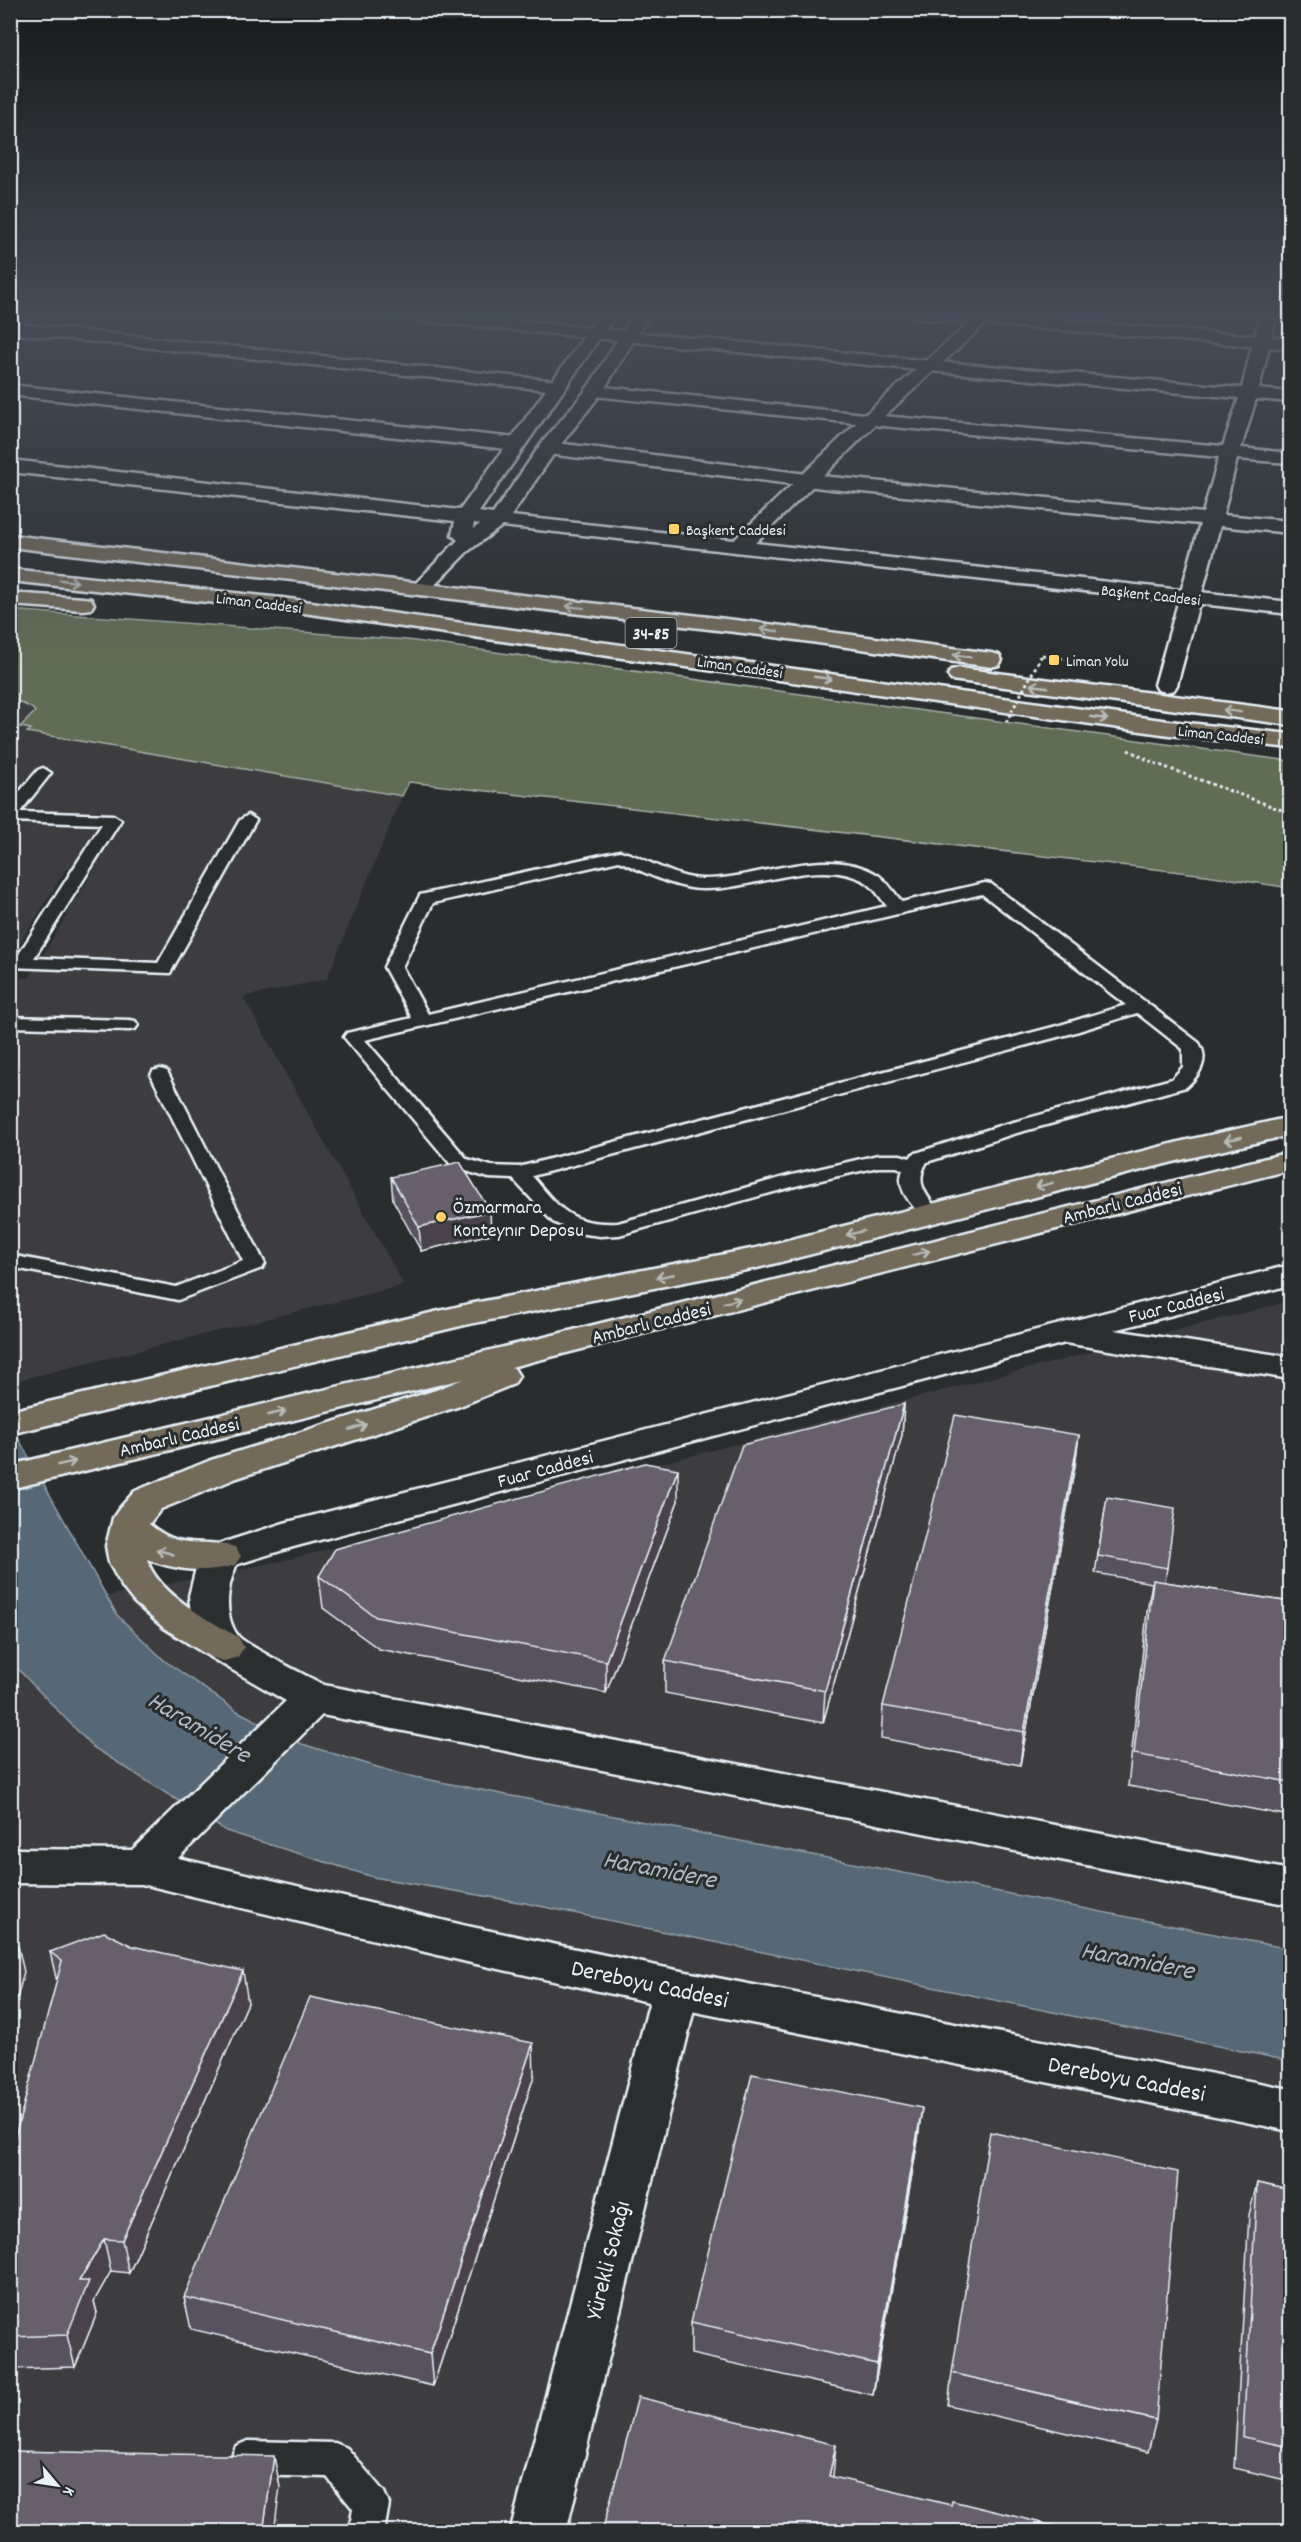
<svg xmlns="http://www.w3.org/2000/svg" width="1301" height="2542" viewBox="0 0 1301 2542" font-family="Dekko,sans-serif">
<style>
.built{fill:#3d3c41}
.green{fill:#616d54;stroke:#a4afa6;stroke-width:1.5}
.water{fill:#576874;stroke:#919fa9;stroke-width:1.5}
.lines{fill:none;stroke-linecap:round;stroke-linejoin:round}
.lane-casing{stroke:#e8f1f8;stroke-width:5}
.street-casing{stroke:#e8f1f8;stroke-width:5}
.secondary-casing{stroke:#e8f1f8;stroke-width:5}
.primary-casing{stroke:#e8f1f8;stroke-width:5}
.highway-casing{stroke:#e8f1f8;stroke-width:5}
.path{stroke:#e8f1f8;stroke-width:3;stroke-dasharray:3 3;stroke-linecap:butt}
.lane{fill:#2a2d2e;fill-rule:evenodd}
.street{fill:#2a2d2e;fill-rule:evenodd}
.secondary{fill:#2a2d2e;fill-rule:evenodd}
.primary{fill:#736b5a;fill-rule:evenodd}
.highway{fill:#736b5a;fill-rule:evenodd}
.path-bridge{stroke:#e8f1f8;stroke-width:3;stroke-dasharray:3 3;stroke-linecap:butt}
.wall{fill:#59515e;stroke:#e8f1f8;stroke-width:1.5}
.shaded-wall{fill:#49424c;stroke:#e8f1f8;stroke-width:1.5}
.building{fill:#685e6d;stroke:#e8f1f8;stroke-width:1.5}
.oneway{stroke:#b9bbb9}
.poi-dot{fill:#ffd166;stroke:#2a2d2e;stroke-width:2}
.labels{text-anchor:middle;stroke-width:6;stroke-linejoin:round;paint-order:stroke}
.far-poi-label{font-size:16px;fill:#e8f1f8;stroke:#2a2d2e;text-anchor:start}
.far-street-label{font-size:16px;fill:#e8f1f8;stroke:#2a2d2e}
.shield{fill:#2a2d2e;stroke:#afb6bb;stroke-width:1.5}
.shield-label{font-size:18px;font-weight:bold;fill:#e8f1f8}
.street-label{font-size:20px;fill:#e8f1f8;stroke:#2a2d2e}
.poi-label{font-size:20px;fill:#e8f1f8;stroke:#2a2d2e;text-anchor:start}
.near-street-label{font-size:24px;fill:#e8f1f8;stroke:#2a2d2e}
.near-water-label{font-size:26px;font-style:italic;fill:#aebac3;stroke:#2a2d2e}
</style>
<rect width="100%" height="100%" fill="#2a2d2e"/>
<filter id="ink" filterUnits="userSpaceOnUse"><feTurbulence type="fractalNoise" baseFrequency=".0167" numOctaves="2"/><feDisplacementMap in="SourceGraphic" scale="12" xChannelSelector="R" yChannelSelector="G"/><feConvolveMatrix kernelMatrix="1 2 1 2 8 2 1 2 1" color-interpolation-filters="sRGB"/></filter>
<g filter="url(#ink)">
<g class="built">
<path d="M11,698L32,708L36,712L21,727L32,729L28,732L402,796L327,979L243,997L404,1285L11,1382L10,977L29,978L94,870L66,869L16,950L11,953Z"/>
<path d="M1290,1301V2531H11L10,1616L290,1559Z"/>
</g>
<path class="green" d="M10,610L407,640L1290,761V888L1206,875L409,782L402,796L27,732L31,729L20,727L35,712L32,708L11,698Z"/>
<path class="water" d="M10,1430L17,1436L117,1615L165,1661L237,1711L302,1744L400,1774L1290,1949V2061L525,1903L373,1877L226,1831L93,1747L11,1662Z"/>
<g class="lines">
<defs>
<g id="lane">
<path d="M43,768L51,773L20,812L113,815L121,820L34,958L158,963L240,820L248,815L256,820L170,973L10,967V957H17L102,824L10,821V803L38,770Z"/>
<path d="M620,851C647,858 673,878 702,879C757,880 827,843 878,875C887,881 895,894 902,902L985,883L991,884L1199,1043C1210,1060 1199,1076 1186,1087L1013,1134L927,1162C913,1184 928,1196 940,1214L937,1218H923C912,1204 895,1189 903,1170L897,1167H878L799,1185L619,1235L600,1236L577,1233L553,1222L513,1179L489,1178L453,1167L344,1037L347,1033L412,1018L384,967L420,895ZM619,861C645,872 673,888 702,889C752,891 820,855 866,882C874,887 881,899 887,906L428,1014L402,967L433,903ZM982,894L1126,1005L1057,1026L519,1167L491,1166L467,1159L365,1040ZM1137,1013L1183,1049V1067L1172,1079L999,1126L913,1154L910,1158L900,1155H878L788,1176L618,1223C570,1225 561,1210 532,1176L1069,1034Z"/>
<path d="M10,1017L129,1020L135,1021L138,1025L135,1029L129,1030L10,1027Z"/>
<path d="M160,1069L167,1071L169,1075L265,1264L262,1268L178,1300L10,1267V1255L176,1287L243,1261L151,1075L153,1071Z"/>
<path d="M248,2441L335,2443L347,2448L384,2492L389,2504L384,2532H349L353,2509L327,2477L248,2475L236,2470L231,2458L236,2446Z"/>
</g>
<g id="street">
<path d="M383,313H437L930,361L1242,388L1252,346L912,318L904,313H967L1255,336L1261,313H1277L1271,337L1290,339V349L1269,347L1259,389L1290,392V402L1256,399L1241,448L1290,453V463L1237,459L1223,515L1290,521V533L1220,526L1177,685L1174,690L1166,692L1158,690L1155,685L1200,524L831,489L548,454L541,452L539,448L541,444L548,442L831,477L1203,513L1219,457L893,427L594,396L588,395L585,391L588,387L594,386L893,417L1223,446L1239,398L930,371L391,318Z"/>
<path d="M10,323L558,381L564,382L567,386L564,390L558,391L10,333Z"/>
<path d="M10,385L516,438L523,440L525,444L523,448L516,450L10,395Z"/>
<path d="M1290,1265V1285L1114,1330L1290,1357V1379L1065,1343L293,1547L222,1569L209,1565L203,1556L209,1547L284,1523Z"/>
<path d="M676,1970L692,1976L699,1989L566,2532H510L653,1989L660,1976Z"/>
</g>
<g id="secondary">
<path d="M601,313H617L479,512L493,514L541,444L587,389L634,313H650L603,391L555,452L511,516L734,540L867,413L980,313H997L879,421L755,543L1290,602V614L502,526L467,552L427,593L420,595L413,593L410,589L458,540L452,535L455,521L10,472V460L460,510ZM474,523L480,524L473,529Z"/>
<path d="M222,1543L235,1547L241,1556C228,1579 221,1613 238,1636C245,1645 309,1677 324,1685L1290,1870V1905L322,1715L178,1858L467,1926L676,1970L1290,2089V2131L676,2008L467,1962L142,1884L10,1883V1849L132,1850L286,1701L210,1657L204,1647L192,1622L189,1596L196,1568L209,1547Z"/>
</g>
<g id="primary">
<path d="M16,313H33L16,331L10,333V318Z"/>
<path d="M1290,1117V1135L1185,1159L757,1268L469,1324L10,1434V1411L469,1304L756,1248L1183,1141Z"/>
<path d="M1290,1152V1170L511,1367L514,1368L519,1376L514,1384L460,1406L237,1478L161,1509L149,1524C182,1552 200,1537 235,1547L241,1556L235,1565C207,1574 174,1570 147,1559C156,1593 210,1621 238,1637L244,1647L238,1657L224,1661L210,1657L164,1628L134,1602L123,1588L109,1563L106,1546L113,1518L119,1509L135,1491L211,1460L436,1390L463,1379L10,1489V1465L533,1340Z"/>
</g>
<g id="highway">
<path d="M10,535L760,623L991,653L999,655L1002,660L999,665L991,667L760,635L10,547Z"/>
<path d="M10,569L282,598L1169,721L1290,734V748L1169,735L282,610L10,581Z"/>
<path d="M10,593L83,598L91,599L94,604L91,609L83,610L10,605Z"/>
<path d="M959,668L1290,711V725L951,680L948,675L951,670Z"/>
</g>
</defs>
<use href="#lane" class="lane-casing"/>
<use href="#street" class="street-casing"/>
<use href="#secondary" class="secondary-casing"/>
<use href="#primary" class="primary-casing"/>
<use href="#highway" class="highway-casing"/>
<g class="path">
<path d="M1042,655L1077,661"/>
<path d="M1128,750L1154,763L1290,813"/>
</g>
<use href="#lane" class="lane"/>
<use href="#street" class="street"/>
<use href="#secondary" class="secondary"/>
<use href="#primary" class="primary"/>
<use href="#highway" class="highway"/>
<path class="path-bridge" d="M1006,722L1042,655"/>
</g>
<g class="wall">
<path d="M391,1177L491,1234L421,1251L393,1200Z"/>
<path d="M904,1404L902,1435L823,1723L665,1693V1661Z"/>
<path d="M1079,1435L1075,1466L1020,1765L881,1738L883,1706Z"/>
<path d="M1107,1497L1167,1568L1165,1582L1290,1602V1816L1128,1786L1147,1612L1152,1583L1095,1573Z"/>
<path d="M678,1501L606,1693L379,1649L323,1608L319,1576Z"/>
<path d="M50,1952L248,2003L129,2273L111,2271L94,2301L97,2313L75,2367L10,2369V2156L57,1982Z"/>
<path d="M534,2076L433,2386L191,2329L184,2297Z"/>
<path d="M918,2140L873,2395L691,2354V2322Z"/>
<path d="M1257,2183L1290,2190V2481L1234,2468L1249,2215Z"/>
<path d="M952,2373L1156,2420L1148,2452L948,2405Z"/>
</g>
<g class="shaded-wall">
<path d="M490,1211L491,1234L421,1251L419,1227Z"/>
<path d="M904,1404L902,1435L823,1723L825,1691Z"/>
<path d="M1079,1435L1075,1466L1020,1765L1024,1732Z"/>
<path d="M678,1469V1501L606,1693V1661Z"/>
<path d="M18,1946L24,1972L10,2024V1975Z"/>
<path d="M243,1971L248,2003L129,2273L122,2240Z"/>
<path d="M533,2043L534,2076L433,2386L430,2354Z"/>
<path d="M922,2108L918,2140L873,2395L877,2364Z"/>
<path d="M104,2239L111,2271L94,2301L97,2313L75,2367L67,2335L79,2281Z"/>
<path d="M836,2445L833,2476L827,2507L829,2476Z"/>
<path d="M274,2456L280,2487L274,2532H263Z"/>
</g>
<g class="building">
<path d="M460,1162L490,1211L419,1227L391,1177Z"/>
<path d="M904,1404L825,1691L665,1661L742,1445Z"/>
<path d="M955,1415L1079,1435L1024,1732L883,1706Z"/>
<path d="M645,1463L678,1469L606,1661L376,1617L319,1576L335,1549Z"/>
<path d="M1107,1497L1175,1508L1167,1568L1098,1556Z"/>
<path d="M1153,1580L1290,1602V1782L1134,1754Z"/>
<path d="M104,1932L132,1946L243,1971L122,2240L104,2239L79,2281H89L67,2335L10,2337V2156L62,1961L50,1952Z"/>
<path d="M10,1946H18L10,1975Z"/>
<path d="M310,1997L533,2043L430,2354L184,2297Z"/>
<path d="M752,2074L922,2108L877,2364L691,2322Z"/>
<path d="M990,2132L1178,2172L1156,2420L952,2373Z"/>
<path d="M1257,2183L1290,2190V2447L1243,2437Z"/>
<path d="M638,2397L836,2445L829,2476L951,2505L952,2501L1079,2532H602Z"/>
<path d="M10,2451L274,2456L263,2532H10Z"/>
</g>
<defs><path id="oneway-shaft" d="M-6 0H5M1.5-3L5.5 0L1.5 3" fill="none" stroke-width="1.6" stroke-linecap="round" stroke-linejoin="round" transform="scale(1.5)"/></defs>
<g class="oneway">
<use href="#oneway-shaft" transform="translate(69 581) rotate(6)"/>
<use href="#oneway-shaft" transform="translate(575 607) rotate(-173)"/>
<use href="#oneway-shaft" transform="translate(769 630) rotate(-172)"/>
<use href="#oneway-shaft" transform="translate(962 656) rotate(-172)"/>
<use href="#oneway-shaft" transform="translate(823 678) rotate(8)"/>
<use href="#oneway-shaft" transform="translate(1039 686) rotate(-172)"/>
<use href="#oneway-shaft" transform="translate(1232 711) rotate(-173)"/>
<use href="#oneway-shaft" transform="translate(1099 718) rotate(8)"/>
<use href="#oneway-shaft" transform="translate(1233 1139) rotate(167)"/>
<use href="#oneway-shaft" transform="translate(1044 1185) rotate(166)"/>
<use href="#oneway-shaft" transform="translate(855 1233) rotate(166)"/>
<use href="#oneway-shaft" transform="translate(921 1253) rotate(-14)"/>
<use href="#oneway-shaft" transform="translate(665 1276) rotate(169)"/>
<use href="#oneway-shaft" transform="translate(732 1301) rotate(-14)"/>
<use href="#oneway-shaft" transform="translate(277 1413) rotate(-13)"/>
<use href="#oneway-shaft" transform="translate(358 1427) rotate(-18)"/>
<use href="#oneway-shaft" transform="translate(67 1463) rotate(-13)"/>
<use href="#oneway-shaft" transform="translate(165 1552) rotate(-164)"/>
</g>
</g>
<linearGradient id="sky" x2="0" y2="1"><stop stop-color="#171919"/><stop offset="0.47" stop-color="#444c57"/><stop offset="1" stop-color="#444c57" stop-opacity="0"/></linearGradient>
<rect width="1301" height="669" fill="url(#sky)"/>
<g class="poi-dot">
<rect x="668" y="523" width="12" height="12" rx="3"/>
<rect x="1048" y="654" width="12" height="12" rx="3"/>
<circle cx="441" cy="1217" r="6"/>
</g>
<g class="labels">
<g class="far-poi-label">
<text x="686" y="535">Başkent Caddesi</text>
<text x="1066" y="666">Liman Yolu</text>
</g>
<g class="far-street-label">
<text transform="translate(1151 594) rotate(6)" y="6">Başkent Caddesi</text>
<text transform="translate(259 602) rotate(7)" y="6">Liman Caddesi</text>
<text transform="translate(740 666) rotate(8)" y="6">Liman Caddesi</text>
<text transform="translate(1221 734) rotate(6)" y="6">Liman Caddesi</text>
</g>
<rect class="shield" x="625.5" y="618" width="51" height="30" rx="4.5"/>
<g class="shield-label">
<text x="651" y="639">34-85</text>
</g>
<g class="street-label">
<text transform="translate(1122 1202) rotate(-14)" y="7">Ambarlı Caddesi</text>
<text transform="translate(1176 1304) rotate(-14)" y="7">Fuar Caddesi</text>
<text transform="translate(651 1322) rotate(-14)" y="7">Ambarlı Caddesi</text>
<text transform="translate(179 1436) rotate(-13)" y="7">Ambarlı Caddesi</text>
<text transform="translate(545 1468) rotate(-15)" y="7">Fuar Caddesi</text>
</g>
<g class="poi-label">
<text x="453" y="1213">Özmarmara<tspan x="453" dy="23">Konteynır Deposu</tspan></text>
</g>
<g class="near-street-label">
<text transform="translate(650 1983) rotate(12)" y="8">Dereboyu Caddesi</text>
<text transform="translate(1127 2078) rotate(11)" y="8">Dereboyu Caddesi</text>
<text transform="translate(607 2260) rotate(-76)" y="8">Yürekli Sokağı</text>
</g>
<g class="near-water-label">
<text transform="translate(200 1726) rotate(31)" y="9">Haramidere</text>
<text transform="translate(660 1868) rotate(11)" y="9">Haramidere</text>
<text transform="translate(1138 1959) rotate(11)" y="9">Haramidere</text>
</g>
</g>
<rect width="1301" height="2542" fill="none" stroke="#2a2d2e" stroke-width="36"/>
<rect x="18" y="18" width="1265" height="2506" fill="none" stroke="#e8f1f8" stroke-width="2" filter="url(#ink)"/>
<g transform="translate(57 2485) rotate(119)" stroke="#2a2d2e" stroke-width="4.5" paint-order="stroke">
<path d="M0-4.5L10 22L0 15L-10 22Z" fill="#e8f1f8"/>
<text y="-9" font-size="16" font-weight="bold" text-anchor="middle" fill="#e8f1f8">K</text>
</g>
</svg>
